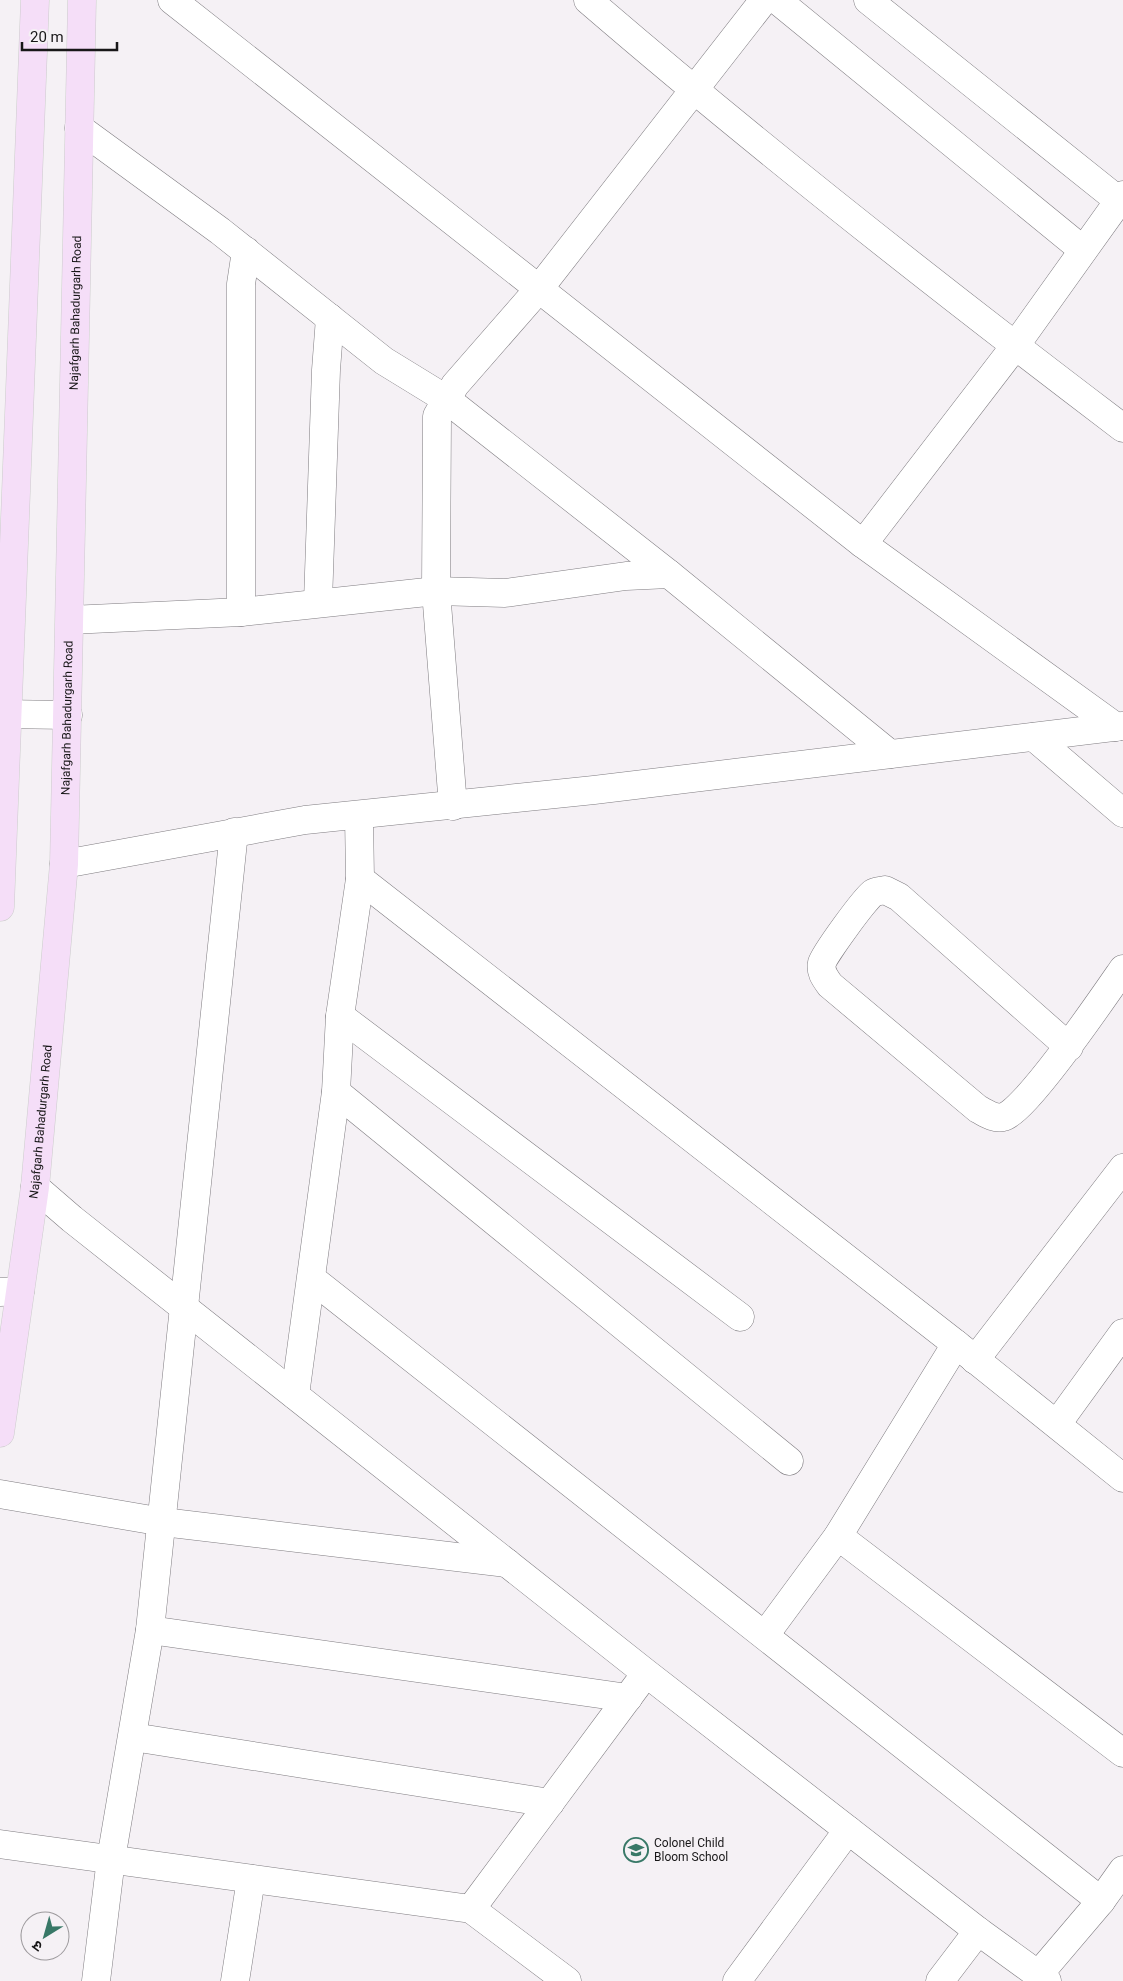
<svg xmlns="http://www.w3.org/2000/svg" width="1123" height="1981" viewBox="0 0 1123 1981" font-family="Roboto,'Noto Sans Devanagari',sans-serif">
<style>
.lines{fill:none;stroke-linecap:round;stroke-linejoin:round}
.minor-casing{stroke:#7f7c80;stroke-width:29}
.major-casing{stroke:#ccc;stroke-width:29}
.minor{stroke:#fff;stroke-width:28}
.major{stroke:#f5def8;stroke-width:28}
.labels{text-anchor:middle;stroke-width:4.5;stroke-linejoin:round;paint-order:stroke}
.street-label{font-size:12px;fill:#181718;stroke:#f5f1f5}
.poi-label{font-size:12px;fill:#181718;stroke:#f5f1f5;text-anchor:start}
</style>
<rect width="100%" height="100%" fill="#f5f1f5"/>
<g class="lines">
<defs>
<g id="minor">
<path d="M172,0L863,544L1116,727"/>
<path d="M588,0C761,149 941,290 1123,428"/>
<path d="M777,0L1083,250"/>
<path d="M868,0L1123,204"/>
<path d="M79,128L220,231L384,361L446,399L669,574L890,754"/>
<path d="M863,544L1015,346L1123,195"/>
<path d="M318,602L326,370L330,318"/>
<path d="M241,612V284L246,251"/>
<path d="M70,620L241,612L436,591L505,593L626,576L669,574"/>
<path d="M0,714L68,715"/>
<path d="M1034,737L1123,813"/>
<path d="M453,806L436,591L437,416L455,385L538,290L764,0"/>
<path d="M64,864L305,820L594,790L1123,726"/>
<path d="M360,879L956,1344L1123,1478"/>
<path d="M340,1016L740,1317"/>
<path d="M1069,1047L899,897L885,890C882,891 876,891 873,893C866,897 824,955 822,963C820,972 825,978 830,985L978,1109C986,1113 994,1119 1003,1117C1024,1114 1107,992 1123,969"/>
<path d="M336,1092L789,1461"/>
<path d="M35,1187L72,1219L646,1673L978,1931L1047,1981"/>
<path d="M312,1279L1101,1901"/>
<path d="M0,1292L20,1291"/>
<path d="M975,1360L1123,1168"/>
<path d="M295,1395L336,1092L340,1016L360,879L359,816"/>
<path d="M1057,1424L1123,1333"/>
<path d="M0,1494L163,1522L507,1563"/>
<path d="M838,1536L1123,1753"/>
<path d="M150,1630L628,1698"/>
<path d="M765,1635L838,1536L956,1344"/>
<path d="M133,1737L550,1803"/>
<path d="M0,1844L471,1909L567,1981"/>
<path d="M471,1909L638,1684"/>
<path d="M1039,1974L1101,1901L1123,1870"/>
<path d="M96,1981L111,1859L150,1630L234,832"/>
<path d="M235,1981L251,1879"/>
<path d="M737,1981L848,1830"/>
<path d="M940,1981L978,1931"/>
</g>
<g id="major">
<path d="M0,907L35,0"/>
<path id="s1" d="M0,1433L35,1187L64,864L82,0"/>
</g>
</defs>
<use href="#minor" class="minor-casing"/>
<use href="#major" class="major-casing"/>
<use href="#minor" class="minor"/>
<use href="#major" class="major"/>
</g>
<defs>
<symbol id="school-ring" viewBox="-11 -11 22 22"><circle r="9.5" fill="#f5f1f5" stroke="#387867" stroke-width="1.5"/><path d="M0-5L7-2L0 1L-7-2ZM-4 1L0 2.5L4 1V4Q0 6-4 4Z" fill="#387867"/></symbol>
</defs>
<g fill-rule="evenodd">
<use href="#school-ring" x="622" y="1836" width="28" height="28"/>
</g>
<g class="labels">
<g class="street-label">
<text dy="4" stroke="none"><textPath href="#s1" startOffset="1124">Najafgarh Bahadurgarh Road</textPath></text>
<text dy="4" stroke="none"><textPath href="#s1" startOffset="719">Najafgarh Bahadurgarh Road</textPath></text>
<text dy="4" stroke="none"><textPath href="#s1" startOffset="314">Najafgarh Bahadurgarh Road</textPath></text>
</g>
<g class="poi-label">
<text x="654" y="1847">Colonel Child<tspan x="654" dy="14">Bloom School</tspan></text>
</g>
</g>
<g transform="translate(45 1936) rotate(217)"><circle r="24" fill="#f5f1f5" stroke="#9d9a9d"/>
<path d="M0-4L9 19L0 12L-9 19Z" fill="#387867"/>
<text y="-8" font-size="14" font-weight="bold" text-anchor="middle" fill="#181718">उ</text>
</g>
<path d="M22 42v8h95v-8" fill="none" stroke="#181718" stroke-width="2.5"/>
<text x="30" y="42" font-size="15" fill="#181718" stroke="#f5f1f5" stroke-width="4" paint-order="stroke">20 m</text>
</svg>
